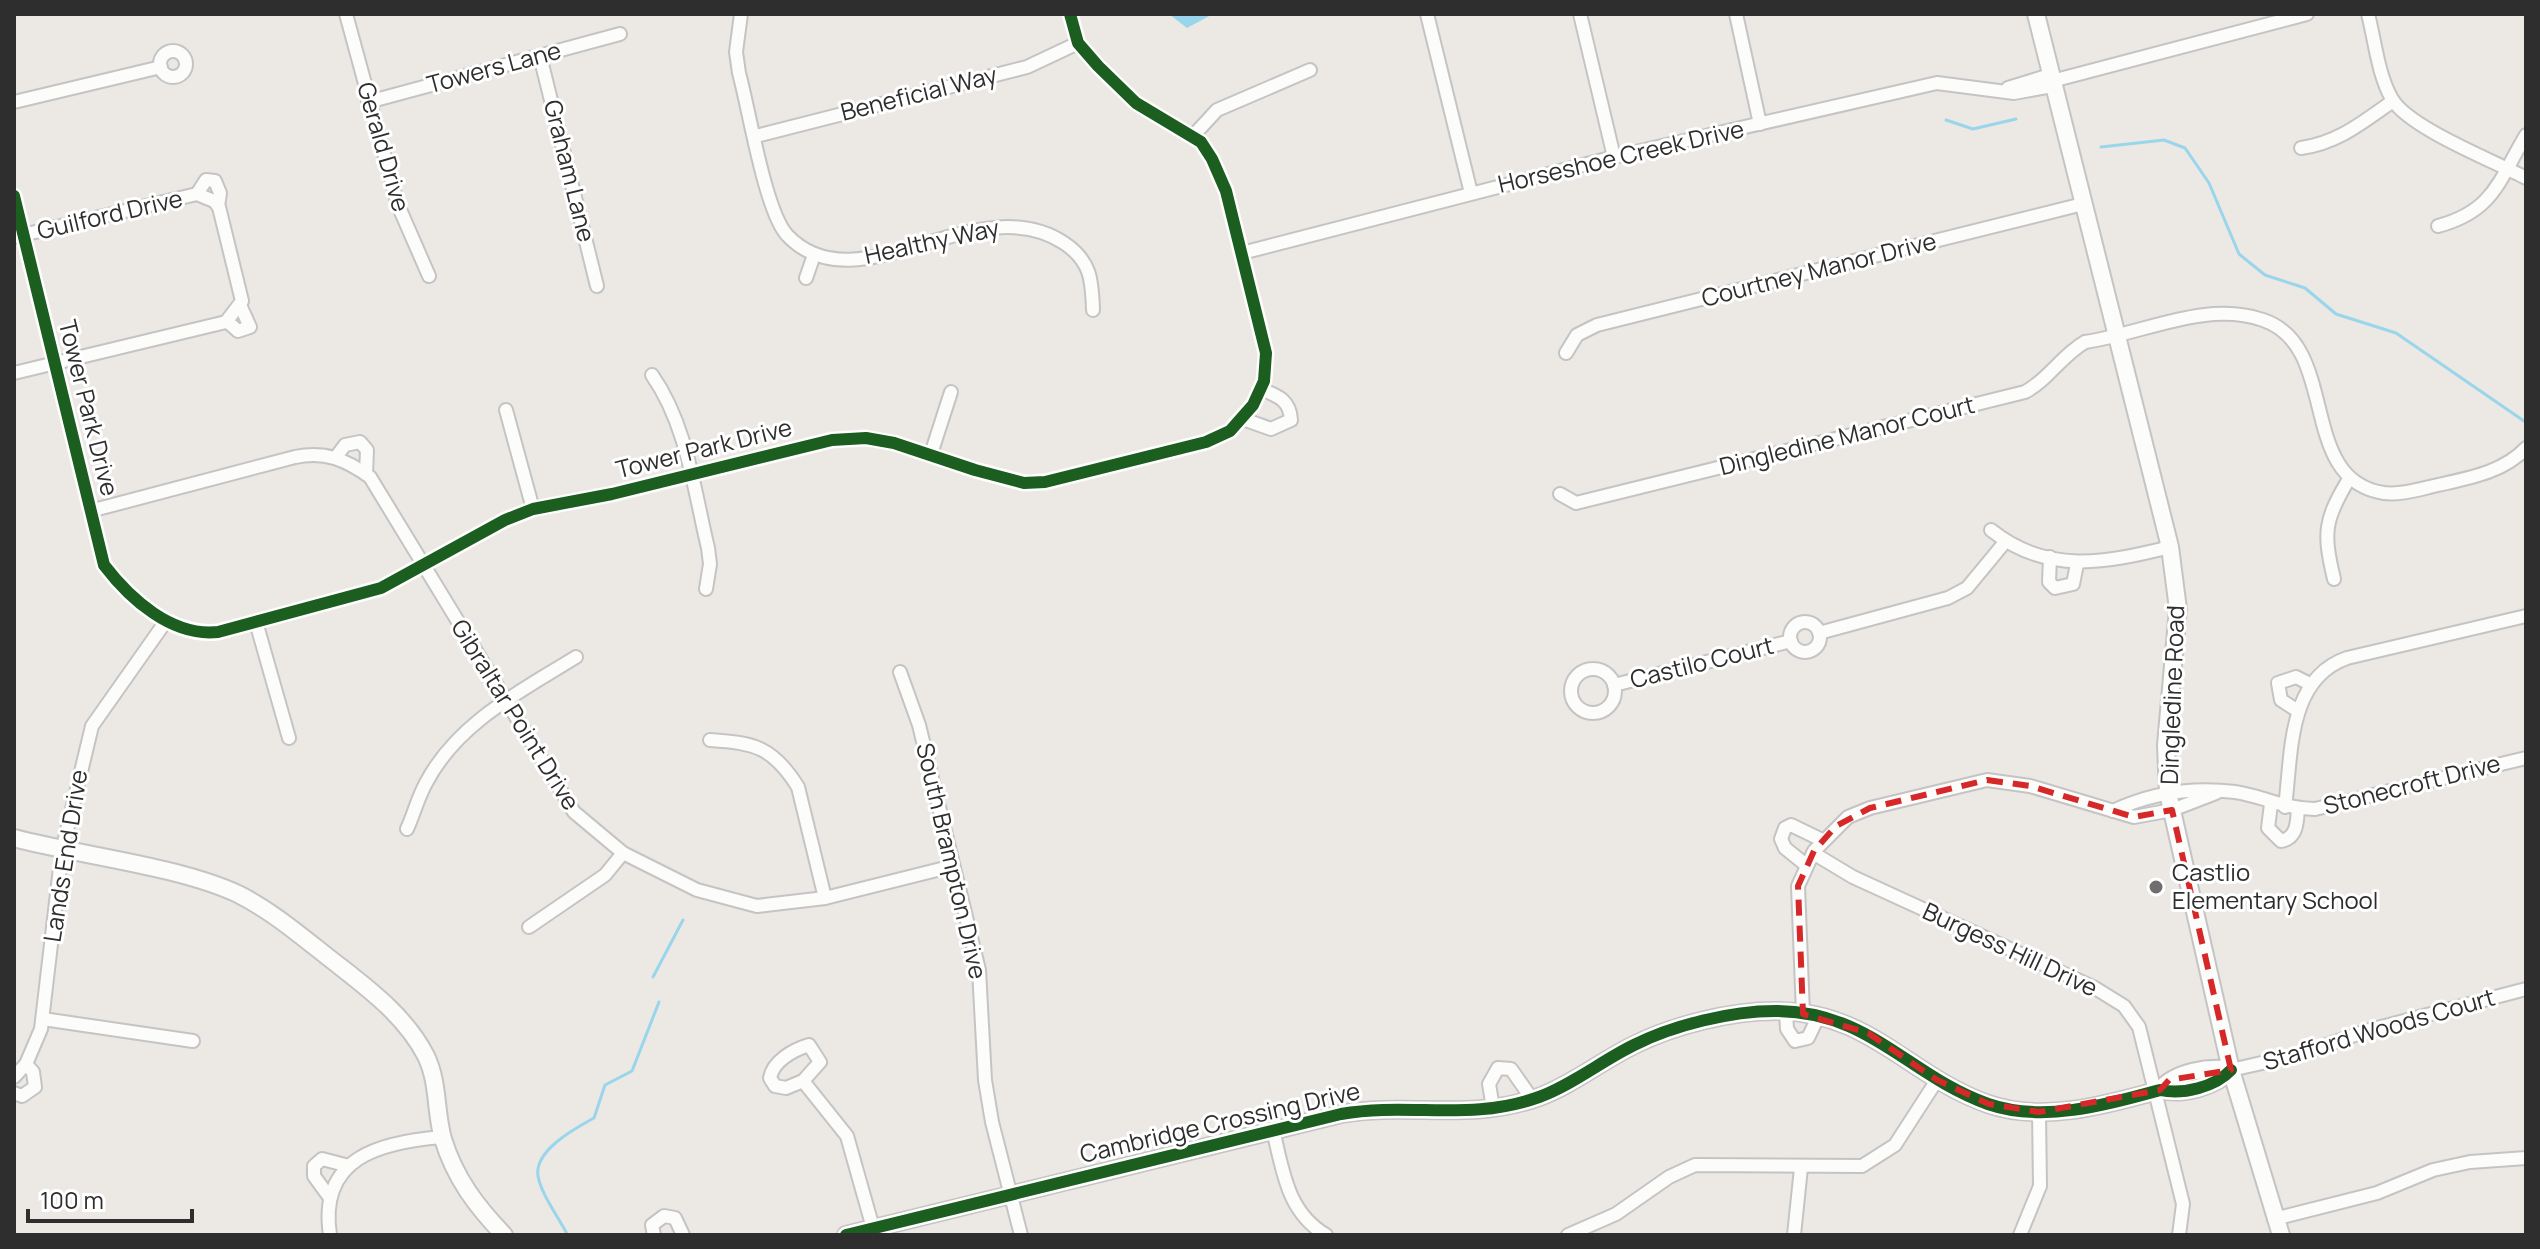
<svg xmlns="http://www.w3.org/2000/svg" width="2540" height="1249" viewBox="0 0 2540 1249" font-family="Manrope,sans-serif">
<style>
.water{fill:#99d6ec}
.lines{fill:none;stroke-linecap:round;stroke-linejoin:round}
.stream{stroke:#99d6ec;stroke-width:3}
.minor-casing{stroke:#c5c4c5;stroke-width:16}
.tertiary-casing{stroke:#c5c4c5;stroke-width:20}
.minor{stroke:#fcfcfb;stroke-width:12}
.tertiary{stroke:#fcfcfb;stroke-width:16}
.cycleway-casing{stroke:#fff;stroke-width:17}
.cycleway{stroke:#1b5e20;stroke-width:12}
.marked{fill:none;stroke:#d62828;stroke-width:6;stroke-dasharray:16 10;stroke-linejoin:round}
.poi-dot{fill:#706f6e;stroke:#fff;stroke-width:3}
.labels{text-anchor:middle;stroke-width:6;stroke-linejoin:round;paint-order:stroke}
.street-label{font-size:24px;fill:#2e2e2e;stroke:#fff}
.poi-label{font-size:24px;fill:#2e2e2e;stroke:#fff;text-anchor:start}
</style>
<rect width="100%" height="100%" fill="#ece8e4"/>
<path class="water" d="M1169,14H1213L1187,28Z"/>
<g class="lines">
<g class="stream">
<path d="M1946,120L1973,129L2016,119"/>
<path d="M2101,147L2164,140L2185,148L2209,183L2239,254L2265,275L2305,288L2336,314L2396,333L2524,421"/>
<path d="M653,977L683,920"/>
<path d="M567,1234C559,1218 541,1194 538,1176C534,1150 576,1128 594,1118L605,1085L632,1071L659,1002"/>
</g>
<defs>
<g id="minor">
<path d="M346,14L398,205L429,276"/>
<path d="M741,14L736,52L739,73C749,109 765,211 787,235C857,310 977,185 1064,243C1091,261 1092,280 1093,310"/>
<path d="M1427,14L1471,193"/>
<path d="M1580,14L1614,157"/>
<path d="M1736,14L1760,124"/>
<path d="M2368,14C2375,41 2378,75 2392,99C2409,128 2494,161 2526,178"/>
<circle cx="173" cy="64" r="13"/>
<path d="M540,56L597,286"/>
<path d="M2052,81L2307,14"/>
<path d="M2008,88L2050,75"/>
<path d="M14,102L161,67"/>
<path d="M368,102L620,34"/>
<path d="M756,136L1027,67L1078,43"/>
<path d="M1193,136L1217,110L1310,70"/>
<path d="M2301,148C2338,143 2363,122 2393,101"/>
<path d="M197,194L206,180L215,181L220,193L218,206"/>
<path d="M14,196L104,565C130,599 172,637 218,632L381,588L505,520L533,509L612,494L832,440L866,438L894,443L975,470L1024,483L1045,482L1206,442L1230,431L1253,405L1264,381L1266,353L1226,191L1212,159L1201,142L1136,103L1098,66L1078,43L1070,14"/>
<path d="M2438,226C2494,211 2499,180 2526,135"/>
<path d="M14,237L197,194L214,201L219,207L242,301L226,322L14,373"/>
<path d="M1242,253L1614,157L1937,83L2014,93L2053,86"/>
<path d="M806,278L814,255"/>
<path d="M228,322L238,331L250,327L240,305"/>
<path d="M1566,353L1577,335L1597,325L2083,204"/>
<path d="M652,375C687,425 694,490 708,548L710,564L706,589"/>
<path d="M506,410L533,509"/>
<path d="M1243,419L1271,429L1291,420C1290,400 1278,396 1261,389"/>
<path d="M931,454L951,392"/>
<path d="M336,457L345,445L360,442L367,450L366,474"/>
<path d="M1560,494L1576,503L2025,392C2048,380 2061,356 2085,342C2142,334 2206,300 2263,320C2341,346 2296,480 2384,493C2402,495 2420,489 2438,485C2469,478 2504,472 2526,448"/>
<path d="M90,511L295,457C325,451 345,459 370,477L574,812L623,853L697,890L757,906L825,898L953,866"/>
<path d="M1991,530C2047,575 2106,563 2170,547"/>
<path d="M2050,557L2049,582L2055,588L2073,584L2077,564"/>
<path d="M2334,579C2323,533 2324,520 2349,479"/>
<path d="M256,622L289,738"/>
<circle cx="1805" cy="637" r="15"/>
<path d="M1819,633L1948,598L1967,588L2005,542"/>
<circle cx="1593" cy="691" r="22"/>
<path d="M900,672L919,725L979,970L985,1080L992,1122L1021,1235"/>
<path d="M1614,685L1791,641"/>
<path d="M2298,711L2281,700L2278,683L2296,677L2310,684"/>
<path d="M710,740C755,743 773,747 798,787L825,898"/>
<path d="M2271,804L2268,828L2281,841C2297,838 2297,823 2298,809"/>
<path d="M2285,807C2292,754 2287,679 2347,658L2526,616"/>
<path d="M2113,811C2153,792 2192,787 2235,792C2263,796 2284,809 2315,809L2526,758"/>
<path d="M407,829C414,814 418,797 426,783C457,723 521,691 576,657"/>
<path d="M1813,853L1853,877L2095,988L2124,1006L2139,1027L2183,1204L2179,1235"/>
<path d="M1806,865L1785,848L1781,839L1785,828L1791,825L1822,840"/>
<path d="M529,927L605,875L623,853"/>
<path d="M1786,1012L1787,1029L1795,1041L1808,1038L1819,1015"/>
<path d="M1803,1014L1798,886L1814,851L1848,817L1870,808L1987,780L2030,786L2134,817L2172,810L2216,793"/>
<path d="M43,1019L193,1041"/>
<path d="M2231,1070L2301,1054L2366,1031L2526,989"/>
<path d="M14,1077L26,1064L41,1029L62,851L92,726L166,621"/>
<path d="M803,1081L820,1062L809,1045C793,1050 773,1061 770,1078L775,1086L786,1088L803,1081L847,1136L875,1235"/>
<path d="M14,1093L22,1096L35,1087L33,1072L26,1064"/>
<path d="M1493,1108L1489,1084L1498,1068L1511,1069L1532,1099"/>
<path d="M1273,1130C1283,1171 1287,1212 1326,1235"/>
<path d="M330,1198L314,1176V1166L322,1159L349,1166"/>
<path d="M2274,1219L2377,1193L2433,1170L2470,1162L2526,1158"/>
<path d="M330,1235C318,1157 381,1142 442,1137"/>
<path d="M654,1235L652,1225L664,1216L675,1218L683,1235"/>
<path d="M1568,1235L1616,1214L1669,1177L1695,1165L1862,1166L1895,1145L1937,1080"/>
<path d="M1794,1235L1801,1168"/>
<path d="M2020,1235L2040,1186L2039,1112"/>
</g>
<g id="tertiary">
<path d="M2036,14L2170,547L2178,609L2166,745L2168,793L2231,1070L2281,1235"/>
<path d="M14,838C82,856 178,866 238,894C276,913 309,943 342,968C374,993 407,1019 426,1056C439,1083 435,1111 443,1139C455,1178 476,1206 504,1235"/>
<path d="M2160,1090C2175,1072 2209,1066 2231,1070"/>
<path d="M846,1235L1341,1114C1410,1102 1470,1122 1539,1097C1572,1085 1603,1060 1634,1045C1674,1025 1731,1011 1775,1011C1870,1011 1907,1075 1988,1104C2043,1123 2106,1105 2160,1090C2183,1095 2215,1087 2231,1070"/>
</g>
</defs>
<use href="#minor" class="minor-casing"/>
<use href="#tertiary" class="tertiary-casing"/>
<use href="#minor" class="minor"/>
<use href="#tertiary" class="tertiary"/>
<defs>
<g id="cycleway">
<path d="M14,196L104,565C130,599 172,637 218,632L381,588L505,520L533,509L612,494L832,440L866,438L894,443L975,470L1024,483L1045,482L1206,442L1230,431L1253,405L1264,381L1266,353L1226,191L1212,159L1201,142L1136,103L1098,66L1078,43L1070,14"/>
<path d="M846,1235L1341,1114C1410,1102 1470,1122 1539,1097C1572,1085 1603,1060 1634,1045C1674,1025 1731,1011 1775,1011C1870,1011 1907,1075 1988,1104C2043,1123 2106,1105 2160,1090C2183,1095 2215,1087 2231,1070"/>
</g>
</defs>
<use href="#cycleway" class="cycleway-casing"/>
<use href="#cycleway" class="cycleway"/>
</g>
<path class="marked" d="M1987,780L2030,786L2134,817L2172,810L2231,1070L2169,1080L2160,1090L2039,1112L1989,1104L1937,1080L1868,1033L1803,1014L1798,886L1814,851L1836,826L1870,808Z"/>
<circle class="poi-dot" cx="2156" cy="887" r="8"/>
<g class="labels">
<g class="street-label">
<text transform="translate(494 68) rotate(-15)" y="8">Towers Lane</text>
<text transform="translate(919 94) rotate(-14)" y="8">Beneficial Way</text>
<text transform="translate(383 147) rotate(74)" y="8">Gerald Drive</text>
<text transform="translate(1621 157) rotate(-13)" y="8">Horseshoe Creek Drive</text>
<text transform="translate(569 171) rotate(76)" y="8">Graham Lane</text>
<text transform="translate(110 215) rotate(-13)" y="8">Guilford Drive</text>
<text transform="translate(932 242) rotate(-12)" y="8">Healthy Way</text>
<text transform="translate(1819 270) rotate(-14)" y="8">Courtney Manor Drive</text>
<text transform="translate(88 408) rotate(76)" y="8">Tower Park Drive</text>
<text transform="translate(1847 436) rotate(-14)" y="8">Dingledine Manor Court</text>
<text transform="translate(704 449) rotate(-14)" y="8">Tower Park Drive</text>
<text transform="translate(1702 663) rotate(-14)" y="8">Castilo Court</text>
<text transform="translate(2173 695) rotate(-88)" y="8">Dingledine Road</text>
<text transform="translate(515 715) rotate(58)" y="8">Gibraltar Point Drive</text>
<text transform="translate(2412 785) rotate(-14)" y="8">Stonecroft Drive</text>
<text transform="translate(66 856) rotate(-81)" y="8">Lands End Drive</text>
<text transform="translate(951 861) rotate(77)" y="8">South Brampton Drive</text>
<text transform="translate(2010 950) rotate(25)" y="8">Burgess Hill Drive</text>
<text transform="translate(2379 1030) rotate(-16)" y="8">Stafford Woods Court</text>
<text transform="translate(1220 1123) rotate(-13)" y="8">Cambridge Crossing Drive</text>
</g>
<g class="poi-label">
<text x="2172" y="881">Castlio<tspan x="2172" dy="28">Elementary School</tspan></text>
</g>
</g>
<rect width="2540" height="1249" fill="none" stroke="#2e2e2e" stroke-width="32"/>
<path d="M28 1209v12h164v-12" fill="none" stroke="#2e2e2e" stroke-width="4"/>
<text x="40" y="1209" font-size="24" fill="#2e2e2e" stroke="#ffffff" stroke-width="6" paint-order="stroke">100 m</text>
</svg>
